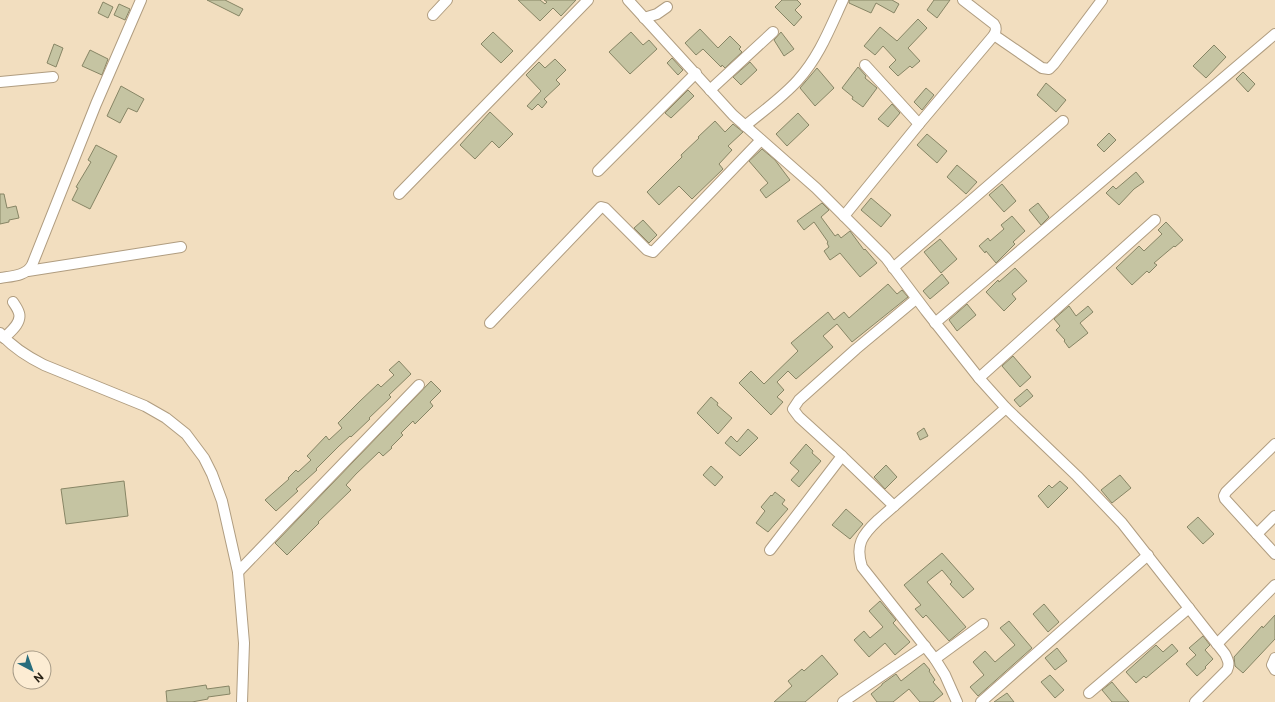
<svg xmlns="http://www.w3.org/2000/svg" width="1275" height="702" viewBox="0 0 1275 702" font-family="'Public Sans',sans-serif">
<style>
.building{fill:#c5c4a2;stroke:#878565}
.lines{fill:none;stroke-linecap:round;stroke-linejoin:round}
.minor-casing{stroke:#b09d80;stroke-width:12}
.minor{stroke:#fff;stroke-width:10}
</style>
<rect width="100%" height="100%" fill="#f2debf"/>
<g class="building">
<path d="M207,0H225L243,9L239,16Z"/>
<path d="M518,0H540L545,4L547,2L544,0H576L561,16L553,8L540,21Z"/>
<path d="M782,0H797L801,4L795,10L802,17L794,26L775,7Z"/>
<path d="M849,0H892L899,4L894,13L876,3L871,13L849,3Z"/>
<path d="M934,0H950L937,18L927,10Z"/>
<path d="M103,2L113,7L108,18L98,13Z"/>
<path d="M119,4L130,9L125,20L114,15Z"/>
<path d="M918,19L927,28L908,48L920,61L912,68L910,66L898,76L889,67L896,60L883,46L875,55L864,46L880,27L897,41Z"/>
<path d="M700,29L718,48L730,36L741,47L739,49L742,52L725,68L722,65L721,67L703,49L696,55L685,43Z"/>
<path d="M493,32L513,51L501,63L481,44Z"/>
<path d="M631,32L643,45L649,40L657,49L630,74L609,52Z"/>
<path d="M781,32L794,49L784,56L774,40Z"/>
<path d="M54,44L63,48L56,67L47,63Z"/>
<path d="M1214,45L1226,57L1206,78L1193,66Z"/>
<path d="M90,50L108,59L102,75L82,66Z"/>
<path d="M672,58L683,70L678,75L667,63Z"/>
<path d="M555,59L566,70L556,80L560,84L544,99L547,102L542,108L538,104L532,110L527,106L541,91L526,75L539,62L545,68Z"/>
<path d="M750,62L757,70L741,85L733,77Z"/>
<path d="M858,67L866,76L865,78L877,88L863,107L852,99L853,97L842,88Z"/>
<path d="M817,68L834,88L815,106L800,88Z"/>
<path d="M1243,72L1255,84L1248,92L1236,79Z"/>
<path d="M1046,83L1066,100L1056,112L1037,95Z"/>
<path d="M121,86L144,99L137,112L128,108L120,123L107,116Z"/>
<path d="M926,88L934,95L922,110L914,102Z"/>
<path d="M688,90L694,96L671,118L665,113Z"/>
<path d="M892,104L900,113L888,127L878,119Z"/>
<path d="M490,112L513,134L499,148L492,141L475,159L460,145Z"/>
<path d="M798,113L809,125L787,146L776,134Z"/>
<path d="M715,121L725,132L733,124L743,132L728,146L732,150L719,164L723,169L692,199L679,186L659,205L647,192L682,157L681,155L699,138L698,137Z"/>
<path d="M1109,133L1116,140L1104,152L1097,145Z"/>
<path d="M927,134L947,151L937,163L917,145Z"/>
<path d="M96,145L117,156L90,209L72,200L78,188L76,187L91,162L88,160Z"/>
<path d="M762,149L775,160L790,180L766,198L760,190L768,183L749,161Z"/>
<path d="M957,165L977,182L966,194L947,177Z"/>
<path d="M1136,172L1144,182L1134,189L1119,205L1106,193L1113,186L1116,189Z"/>
<path d="M1002,184L1016,201L1004,212L989,195Z"/>
<path d="M0,194H4L7,208L16,206L19,218L9,220V222L0,224Z"/>
<path d="M871,198L891,215L881,227L861,210Z"/>
<path d="M822,203L829,210L821,217L835,236L838,234L841,238L850,231L864,250L865,249L877,263L860,277L840,253L830,260L824,251L829,247L827,243L828,242L814,222L804,230L797,221Z"/>
<path d="M1038,203L1049,217L1041,225L1029,210Z"/>
<path d="M1012,216L1025,231L1013,242L1015,244L996,263L986,251L985,253L979,246L988,238L990,241L1004,229L1001,225Z"/>
<path d="M643,220L657,235L649,243L634,228Z"/>
<path d="M1166,222L1183,240L1175,247L1174,246L1154,263L1157,265L1149,273L1147,271L1132,285L1116,268L1139,246L1144,251L1162,234L1158,230Z"/>
<path d="M940,239L957,259L941,273L924,252Z"/>
<path d="M1015,268L1027,281L1012,294L1016,299L1004,311L986,292L998,280L999,282Z"/>
<path d="M942,274L949,283L930,299L923,291Z"/>
<path d="M888,284L897,294L902,290L908,297L852,342L837,324L823,336L833,347L796,379L788,371L777,382L784,390L777,397L783,402L771,415L739,383L751,371L764,384L798,351L791,343L828,312L834,320L844,312L849,318Z"/>
<path d="M967,304L976,315L957,331L949,320Z"/>
<path d="M1069,306L1076,316L1088,306L1093,312L1080,323L1088,333L1069,348L1064,341L1065,340L1056,330L1060,326L1054,319Z"/>
<path d="M1013,356L1031,377L1020,387L1002,366Z"/>
<path d="M399,361L411,374L389,395L391,397L369,418L370,419L351,437L350,436L339,446L316,469L317,470L296,489L298,491L276,511L265,500L289,479L288,478L296,470L298,472L311,460L307,456L326,436L329,440L342,428L338,423L360,401L378,384L381,387L394,375L389,370Z"/>
<path d="M431,381L441,391L430,402L433,406L415,424L413,421L401,433L403,435L391,447L392,448L383,456L379,452L356,474L346,485L351,490L318,522L319,523L287,555L275,543Z"/>
<path d="M1027,389L1033,396L1020,407L1014,400Z"/>
<path d="M711,397L718,403L717,405L732,418L718,434L697,413Z"/>
<path d="M924,428L928,436L920,440L917,433Z"/>
<path d="M748,429L758,438L740,456L725,443L731,436L737,442Z"/>
<path d="M806,444L813,451L812,453L821,461L799,487L791,480L799,471L790,463Z"/>
<path d="M886,465L897,477L885,489L874,477Z"/>
<path d="M711,466L723,477L715,486L703,475Z"/>
<path d="M1120,475L1131,488L1112,503L1101,490Z"/>
<path d="M124,481L128,516L66,524L61,489Z"/>
<path d="M1060,481L1068,488L1048,508L1038,496L1049,485L1052,488Z"/>
<path d="M775,492L785,500L782,504L788,509L768,532L756,523L765,511L761,507L771,495L772,496Z"/>
<path d="M846,509L863,524L850,539L832,525Z"/>
<path d="M1198,517L1214,534L1203,544L1187,527Z"/>
<path d="M942,553L974,589L963,598L950,584L952,582L942,570L927,582L966,627L949,641L926,615L923,618L915,609L921,605L904,585Z"/>
<path d="M880,601L896,620L893,623L910,642L895,655L885,643L869,657L854,640L864,631L870,638L883,627L869,611Z"/>
<path d="M1044,604L1059,622L1048,632L1033,614Z"/>
<path d="M1275,615V639L1243,673L1235,666L1234,657L1262,626L1263,628Z"/>
<path d="M1009,621L1032,648L978,696L970,687L984,675L973,662L985,651L995,662L1015,645L1000,628Z"/>
<path d="M1203,636L1210,645L1205,650L1213,659L1205,667L1206,668L1197,676L1186,664L1196,655L1189,648Z"/>
<path d="M1172,644L1178,651L1146,678L1144,676L1136,683L1126,672L1156,645L1163,652Z"/>
<path d="M1057,648L1067,661L1055,670L1045,658Z"/>
<path d="M822,655L838,674L805,702H774L792,686L788,681L802,669L804,671Z"/>
<path d="M924,663L930,670L929,671L935,680L933,682L943,694L933,702H920L909,689L893,702H877L871,694L882,685V684L896,674L901,681Z"/>
<path d="M1050,675L1064,690L1055,698L1041,682Z"/>
<path d="M1112,682L1121,693L1129,702H1112L1102,690Z"/>
<path d="M206,685L207,689L229,686L230,694L208,697V699L192,702H167L166,691Z"/>
<path d="M1007,693L1014,702H994Z"/>
</g>
<g class="lines">
<defs>
<g id="minor">
<path d="M628,0L733,115L816,188L886,258L926,311L979,378L1006,408L1077,476L1122,523L1225,654C1228,660 1230,664 1227,670L1195,702"/>
<path d="M433,15L447,0"/>
<path d="M644,18L657,14L667,7"/>
<path d="M994,35L1042,68L1049,69L1054,64L1102,0"/>
<path d="M0,82L53,77"/>
<path d="M710,90L773,32"/>
<path d="M919,124L994,35C996,31 997,28 994,24L963,0"/>
<path d="M745,126C763,111 783,97 798,80C819,57 830,28 843,0"/>
<path d="M598,171L696,73"/>
<path d="M399,194L588,0"/>
<path d="M844,216L919,124L865,65"/>
<path d="M893,268L1063,121"/>
<path d="M28,271L181,247"/>
<path d="M0,278C12,276 26,276 32,265L96,104L141,0"/>
<path d="M490,323L601,207L605,208L647,250L653,252L761,140"/>
<path d="M935,323L1275,34"/>
<path d="M0,333C12,347 28,357 44,365L145,406L166,418L186,434L204,458L212,474L222,501L238,572L244,643L242,702"/>
<path d="M4,338C10,332 22,323 19,313C18,309 15,305 13,302"/>
<path d="M979,378L1155,220"/>
<path d="M1275,444L1226,492L1224,496L1225,499L1275,554"/>
<path d="M894,506L842,456L799,417L793,409L799,400L856,349L916,299"/>
<path d="M1257,534L1275,516"/>
<path d="M770,550L842,456"/>
<path d="M238,572L419,385"/>
<path d="M1217,644L1275,585"/>
<path d="M1275,658L1272,665L1275,670"/>
<path d="M935,659L983,624"/>
<path d="M1089,693L1189,608"/>
<path d="M843,702L925,646"/>
<path d="M957,702L945,675L935,659L862,567C855,545 862,535 878,520L1006,408"/>
<path d="M981,702L1148,555"/>
</g>
</defs>
<use href="#minor" class="minor-casing"/>
<use href="#minor" class="minor"/>
</g>
<g transform="translate(32 670) rotate(139)"><circle r="19" fill="#fcecd3" stroke="#a79b87"/>
<path d="M0-3L7 15L0 10L-7 15Z" fill="#286d7d"/>
<text y="-6" font-size="11" font-weight="bold" text-anchor="middle" fill="#282115">N</text>
</g>
</svg>
